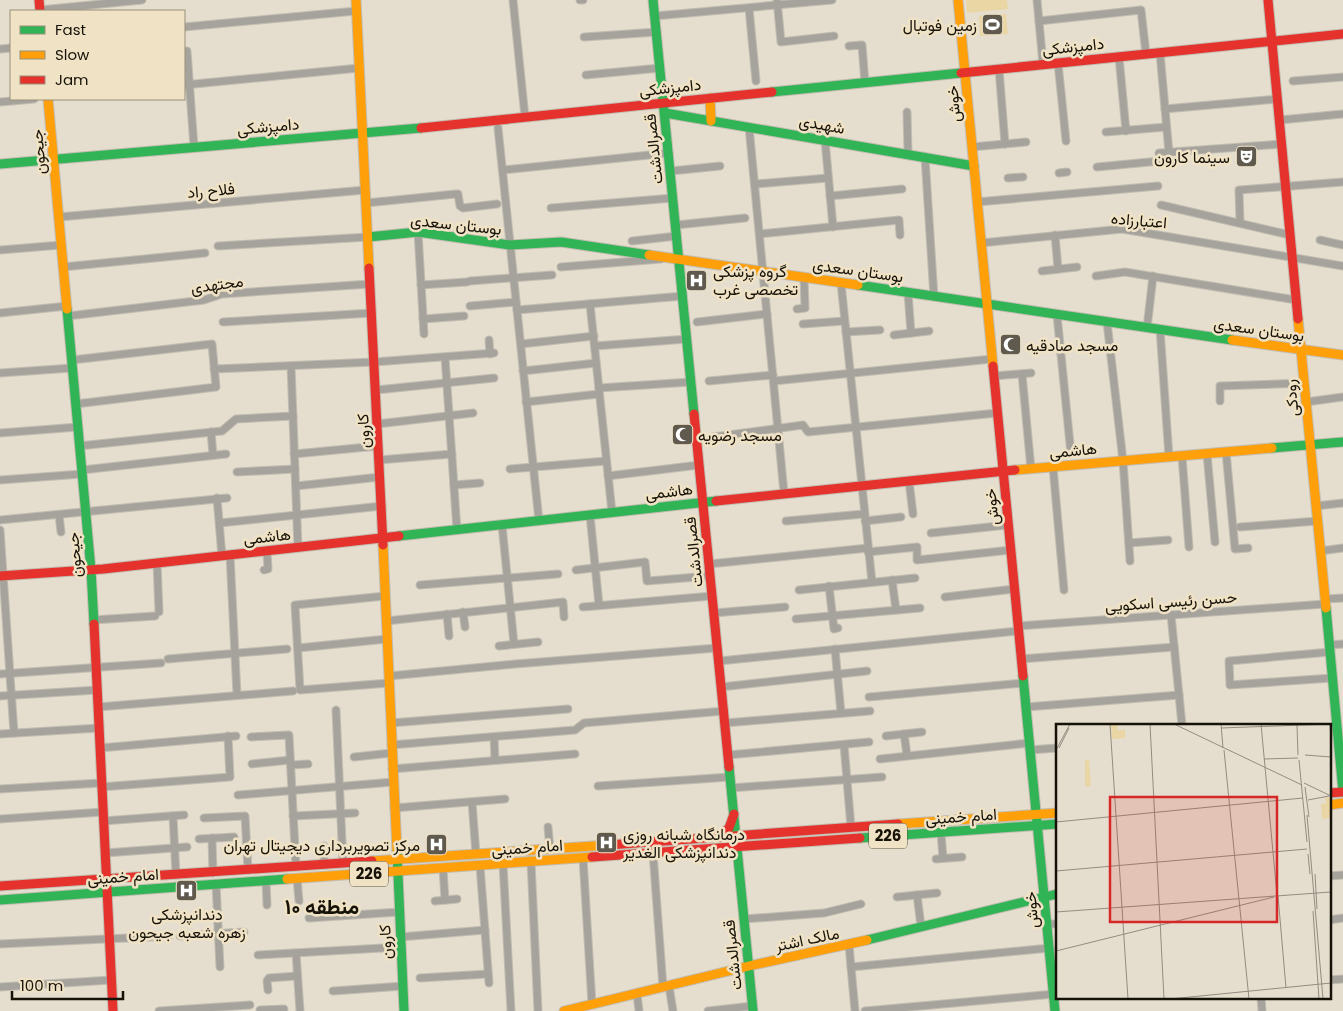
<svg xmlns="http://www.w3.org/2000/svg" width="1343" height="1011" viewBox="0 0 1343 1011" font-family="Poppins,Vazirmatn,sans-serif">
<style>
.green{fill:#ead5a5}
.lines{fill:none;stroke-linecap:round;stroke-linejoin:round}
.street-casing{stroke:#c2bdb1;stroke-width:9}
.fast-casing{stroke:#c2bdb1;stroke-width:11}
.slow-casing{stroke:#c2bdb1;stroke-width:11}
.jam-casing{stroke:#c2bdb1;stroke-width:11}
.street{stroke:#a6a39d;stroke-width:7}
.fast{stroke:#30b455;stroke-width:9}
.slow{stroke:#ff9f0a;stroke-width:9}
.jam{stroke:#e5322d;stroke-width:9}
.labels{text-anchor:middle;stroke-width:5;stroke-linejoin:round;paint-order:stroke}
.shield{fill:#efe2c5;stroke:#585041;stroke-width:1}
.shield-label{font-size:15px;font-weight:bold;fill:#171208}
.poi-label{font-size:16px;fill:#171208;stroke:#efe2c5;text-anchor:start}
.street-label{font-size:16px;fill:#171208;stroke:#efe2c5}
.district-label{font-size:21px;font-weight:bold;fill:#171208;stroke:#efe2c5}
.inset-road{fill:none;stroke:#938c7f;stroke-width:1}
.view{fill:#d62828;fill-opacity:0.15;stroke:#d62828;stroke-width:2.5}
.inset-edge{fill:none;stroke:#171208;stroke-width:2.5}
</style>
<rect width="100%" height="100%" fill="#e5decf"/>
<g class="green">
<path d="M966,0H1007L1008,9L967,13Z"/>
<path d="M1006,14L1008,34L980,36L979,16Z"/>
</g>
<g class="lines">
<defs>
<g id="street">
<path d="M513,0L525,117"/>
<path d="M580,0H583"/>
<path d="M777,0L781,42L834,36"/>
<path d="M1037,0L1043,64"/>
<path d="M749,8L756,81"/>
<path d="M40,10L142,0"/>
<path d="M655,16L832,0"/>
<path d="M1039,21L1141,10L1146,54"/>
<path d="M184,27L356,11"/>
<path d="M584,37L657,32"/>
<path d="M849,46L862,45L865,83"/>
<path d="M0,49L11,48"/>
<path d="M187,51L194,147"/>
<path d="M1160,53L1169,153"/>
<path d="M1119,57L1126,131"/>
<path d="M1058,63L1066,141"/>
<path d="M999,69L1005,144"/>
<path d="M586,75L660,68"/>
<path d="M1293,81L1343,77"/>
<path d="M184,85L359,68"/>
<path d="M0,102L34,99"/>
<path d="M1165,109L1278,99"/>
<path d="M907,112L908,154"/>
<path d="M1280,120L1343,114"/>
<path d="M749,127L784,493"/>
<path d="M498,128L539,521"/>
<path d="M1106,132L1166,127"/>
<path d="M825,140L833,227"/>
<path d="M972,147L1026,142"/>
<path d="M925,157L934,297"/>
<path d="M1097,167L1160,161L1159,153L1282,144"/>
<path d="M503,170L669,153"/>
<path d="M671,171L720,166"/>
<path d="M1059,173L1067,172"/>
<path d="M1008,178L1023,177"/>
<path d="M755,184L828,178"/>
<path d="M830,196L902,189"/>
<path d="M977,202L1158,186"/>
<path d="M366,203L456,194H458L460,206L463,208L497,204"/>
<path d="M1161,205L1290,235"/>
<path d="M551,208L673,198"/>
<path d="M59,217L365,190"/>
<path d="M1240,223L1239,190L1343,182"/>
<path d="M676,225L745,218"/>
<path d="M418,232L424,334"/>
<path d="M760,234L899,220L900,235"/>
<path d="M1055,235L1058,269"/>
<path d="M1320,240L1343,245"/>
<path d="M632,241L677,236"/>
<path d="M981,243L1122,229L1343,266"/>
<path d="M218,246L368,237"/>
<path d="M0,250L61,245"/>
<path d="M63,267L205,253"/>
<path d="M561,267L661,259"/>
<path d="M1042,271L1077,267"/>
<path d="M1096,276L1125,272L1296,300"/>
<path d="M470,281L552,275"/>
<path d="M841,283L872,582"/>
<path d="M421,285L467,282"/>
<path d="M908,293L911,333"/>
<path d="M590,304L612,512"/>
<path d="M470,306L516,302"/>
<path d="M797,309L805,308L804,278"/>
<path d="M517,310L683,296"/>
<path d="M0,313L67,306"/>
<path d="M1057,315L1071,454"/>
<path d="M68,316L204,300L222,294L370,284"/>
<path d="M423,319L464,316"/>
<path d="M223,322L372,313"/>
<path d="M697,322L767,314"/>
<path d="M1107,322L1123,461L1130,561"/>
<path d="M803,324L844,321"/>
<path d="M1147,328L1153,276"/>
<path d="M1160,329L1169,457"/>
<path d="M846,332L880,330"/>
<path d="M894,335L929,331"/>
<path d="M489,340L490,354"/>
<path d="M521,344L594,336"/>
<path d="M595,346L687,339"/>
<path d="M445,357L457,530"/>
<path d="M72,360L212,344L216,387L76,404"/>
<path d="M291,366L298,548"/>
<path d="M214,369L374,362L494,353"/>
<path d="M523,371L596,363"/>
<path d="M0,373L72,368"/>
<path d="M1022,374L1031,469"/>
<path d="M994,376L1031,373"/>
<path d="M709,381L773,375"/>
<path d="M774,381L992,359"/>
<path d="M599,388L691,382"/>
<path d="M376,390L494,378"/>
<path d="M1220,401V386L1304,383"/>
<path d="M526,402L599,394"/>
<path d="M1306,402L1343,397"/>
<path d="M377,424L473,413"/>
<path d="M211,432L213,455"/>
<path d="M0,433L78,427"/>
<path d="M713,437L803,425L808,432L997,413"/>
<path d="M79,446L222,431L236,419L293,416"/>
<path d="M1226,452L1235,549L1248,548"/>
<path d="M294,454L378,446"/>
<path d="M1207,454L1215,542"/>
<path d="M1182,456L1189,547"/>
<path d="M379,460L452,454"/>
<path d="M1053,467L1064,590"/>
<path d="M510,469L606,461"/>
<path d="M82,470L226,454"/>
<path d="M237,472L295,469"/>
<path d="M608,476L699,465"/>
<path d="M0,480L82,474"/>
<path d="M909,481L913,514"/>
<path d="M454,485L480,483"/>
<path d="M296,486L380,477"/>
<path d="M217,498L222,556"/>
<path d="M1316,506L1343,503"/>
<path d="M59,515L61,532"/>
<path d="M590,515L599,605"/>
<path d="M0,520L227,498"/>
<path d="M786,521L864,514"/>
<path d="M865,521L901,517"/>
<path d="M220,523L382,506"/>
<path d="M502,525L514,644"/>
<path d="M1240,527L1317,521"/>
<path d="M0,530L14,733"/>
<path d="M931,533L1008,525"/>
<path d="M1129,543L1168,540"/>
<path d="M1320,551L1343,548"/>
<path d="M868,552L917,547V560L1011,550"/>
<path d="M230,555L237,695"/>
<path d="M157,563L159,612"/>
<path d="M709,564L868,548"/>
<path d="M264,570L268,569L267,551"/>
<path d="M576,570L645,562L647,581L710,576"/>
<path d="M892,580L896,610"/>
<path d="M420,585L558,574"/>
<path d="M829,586L834,629L838,628"/>
<path d="M799,590L915,578"/>
<path d="M385,596L295,605L300,690L389,683"/>
<path d="M945,597L1014,589"/>
<path d="M1325,599L1343,598"/>
<path d="M583,607L712,596"/>
<path d="M463,612L465,627"/>
<path d="M714,613L785,607"/>
<path d="M447,614L449,636"/>
<path d="M1171,615L1182,725"/>
<path d="M796,619L920,608"/>
<path d="M93,620L155,616"/>
<path d="M386,621L563,602L564,617"/>
<path d="M1018,626L1325,604"/>
<path d="M1329,645L1343,644"/>
<path d="M499,646L538,642"/>
<path d="M298,648L387,639"/>
<path d="M835,649L841,713"/>
<path d="M1330,652L1229,661L1230,685L1332,678"/>
<path d="M168,659L287,649"/>
<path d="M1021,659L1174,647"/>
<path d="M719,661L1018,631"/>
<path d="M0,674L161,663"/>
<path d="M389,676L515,664L717,648"/>
<path d="M721,687L867,671"/>
<path d="M0,696L97,690"/>
<path d="M869,697L1024,683"/>
<path d="M98,707L293,691"/>
<path d="M1026,707L1179,695"/>
<path d="M336,710L343,863"/>
<path d="M391,723L568,709"/>
<path d="M725,723L870,711"/>
<path d="M0,734L99,728"/>
<path d="M904,734L907,755"/>
<path d="M886,736L922,732"/>
<path d="M251,737L289,735L296,867"/>
<path d="M494,737L495,760"/>
<path d="M391,745L575,730L584,723L724,711"/>
<path d="M844,745L851,827"/>
<path d="M100,748L236,736"/>
<path d="M1030,750L1057,748"/>
<path d="M728,755L869,742"/>
<path d="M354,757L392,753"/>
<path d="M880,759L1029,743"/>
<path d="M252,764L290,760"/>
<path d="M291,765L308,764"/>
<path d="M392,769L575,754"/>
<path d="M598,786L730,777"/>
<path d="M101,787L230,777L228,736"/>
<path d="M731,788L882,777"/>
<path d="M0,789L101,783"/>
<path d="M238,795L393,782"/>
<path d="M472,802L476,854"/>
<path d="M394,808L505,799"/>
<path d="M173,816L176,875"/>
<path d="M293,816L355,813"/>
<path d="M204,818L245,816L248,870"/>
<path d="M0,819L103,812"/>
<path d="M103,821L184,815"/>
<path d="M548,827L550,849"/>
<path d="M941,833L943,858"/>
<path d="M212,838L213,873"/>
<path d="M199,839L234,837"/>
<path d="M324,846V865"/>
<path d="M105,853L187,847"/>
<path d="M653,853L663,987"/>
<path d="M583,858L592,1004"/>
<path d="M936,859L962,857"/>
<path d="M531,862L538,1011"/>
<path d="M503,864L511,1011"/>
<path d="M480,866L489,983"/>
<path d="M443,868L445,900"/>
<path d="M1329,876L1343,875"/>
<path d="M297,878L299,901"/>
<path d="M266,880L267,905"/>
<path d="M216,884L220,967"/>
<path d="M917,895L921,926"/>
<path d="M897,897L937,893"/>
<path d="M435,901L457,899"/>
<path d="M309,918L399,912"/>
<path d="M744,919L824,913L861,904"/>
<path d="M1329,920L1343,918"/>
<path d="M1047,924H1057"/>
<path d="M180,936L244,932"/>
<path d="M400,937L485,930"/>
<path d="M0,944L169,936"/>
<path d="M849,945L855,1011"/>
<path d="M296,953L300,1011"/>
<path d="M258,955L401,947"/>
<path d="M851,967L1050,948"/>
<path d="M420,978L488,974"/>
<path d="M1329,980L1343,979"/>
<path d="M669,986L673,1011"/>
<path d="M0,987L111,980"/>
<path d="M268,990L267,981L269,978L297,976"/>
<path d="M333,991L403,986"/>
<path d="M637,994L639,1011"/>
<path d="M1261,997L1262,1011"/>
<path d="M260,1010L284,1009"/>
<path d="M159,1011L250,1005"/>
<path d="M708,1011L752,1006"/>
<path d="M865,1011L1054,994"/>
</g>
<g id="fast">
<path d="M653,0L694,414"/>
<path d="M772,92L961,73"/>
<path d="M665,113L974,166"/>
<path d="M0,164L421,128"/>
<path d="M368,237L418,232L510,245L561,242L649,255"/>
<path d="M858,285L1232,340"/>
<path d="M67,309L91,570L94,624"/>
<path d="M1272,448L1343,442"/>
<path d="M399,536L716,501"/>
<path d="M1326,608L1343,792"/>
<path d="M1023,676L1055,1011"/>
<path d="M729,767L753,1011"/>
<path d="M860,838L1057,824"/>
<path d="M397,851L404,1011"/>
<path d="M0,900L287,879"/>
<path d="M867,940L1057,894"/>
</g>
<g id="slow">
<path d="M356,0L369,268"/>
<path d="M958,0L993,366"/>
<path d="M710,98L711,121"/>
<path d="M48,99L67,309"/>
<path d="M649,255L858,285"/>
<path d="M1298,319L1326,608"/>
<path d="M1232,340L1343,355"/>
<path d="M1015,470L1272,448"/>
<path d="M383,545L397,851"/>
<path d="M1329,805L1343,803"/>
<path d="M898,824L1057,813"/>
<path d="M372,861L608,845"/>
<path d="M287,879L592,857"/>
<path d="M564,1011L749,966L867,940"/>
</g>
<g id="jam">
<path d="M39,0L40,11"/>
<path d="M1268,0L1298,319"/>
<path d="M961,73L1343,34"/>
<path d="M421,128L772,92"/>
<path d="M369,268L383,545"/>
<path d="M993,366L1023,676"/>
<path d="M694,414L729,767"/>
<path d="M716,501L1015,470"/>
<path d="M0,576L103,569L399,536"/>
<path d="M94,624L113,1011"/>
<path d="M1329,793L1343,792"/>
<path d="M718,837L729,828L734,814"/>
<path d="M608,845L898,824"/>
<path d="M592,857L860,838"/>
<path d="M0,886L372,861"/>
</g>
</defs>
<use href="#street" class="street-casing"/>
<use href="#fast" class="fast-casing"/>
<use href="#slow" class="slow-casing"/>
<use href="#jam" class="jam-casing"/>
<use href="#street" class="street"/>
<use href="#fast" class="fast"/>
<use href="#slow" class="slow"/>
<use href="#jam" class="jam"/>
</g>
<defs>
<symbol id="stadium-square" viewBox="-11 -11 22 22"><rect x="-9" y="-9" width="18" height="18" rx="4" fill="#5f594e" stroke="#efe2c5"/><path d="M0-5a6.5 5 0 1 0 0 10a6.5 5 0 1 0 0-10ZM-3.5-1.8h7v3.6h-7Z" fill="#fff"/></symbol>
<symbol id="theatre-square" viewBox="-11 -11 22 22"><rect x="-9" y="-9" width="18" height="18" rx="4" fill="#5f594e" stroke="#efe2c5"/><path d="M-5-5.5Q0-4 5-5.5V0Q5 5 0 6Q-5 5-5 0ZM-3.3-2.5H-1v1.5H-3.3ZM1-2.5H3.3v1.5H1ZM-2.8 1Q0 5.5 2.8 1Z" fill="#fff"/></symbol>
<symbol id="hospital-square" viewBox="-11 -11 22 22"><rect x="-9" y="-9" width="18" height="18" rx="4" fill="#5f594e" stroke="#efe2c5"/><path d="M-5-5h3v3.5h4V-5h3V5h-3V1.5h-4V5h-3Z" fill="#fff"/></symbol>
<symbol id="mosque-square" viewBox="-11 -11 22 22"><rect x="-9" y="-9" width="18" height="18" rx="4" fill="#5f594e" stroke="#efe2c5"/><path d="M3.5-4.9A6 6 0 1 0 3.5 4.9A5 5 0 1 1 3.5-4.9Z" fill="#fff"/></symbol>
</defs>
<g fill-rule="evenodd">
<use href="#stadium-square" x="980" y="12" width="25" height="25"/>
<use href="#theatre-square" x="1234" y="144" width="25" height="25"/>
<use href="#hospital-square" x="684" y="268" width="25" height="25"/>
<use href="#mosque-square" x="998" y="332" width="25" height="25"/>
<use href="#mosque-square" x="670" y="422" width="25" height="25"/>
<use href="#hospital-square" x="594" y="830" width="25" height="25"/>
<use href="#hospital-square" x="424" y="832" width="25" height="25"/>
<use href="#hospital-square" x="174" y="878" width="25" height="25"/>
</g>
<g class="labels">
<g class="shield">
<rect x="869" y="823.5" width="38" height="25" rx="4"/>
<rect x="350" y="861.5" width="38" height="25" rx="4"/>
</g>
<g class="shield-label">
<text x="888" y="841">226</text>
<text x="369" y="879">226</text>
</g>
<g class="poi-label">
<text x="977" y="31" text-anchor="end">زمین فوتبال</text>
<text x="1230" y="163" text-anchor="end">سینما کارون</text>
<text x="713" y="277">گروه پزشکی<tspan x="713" dy="18">تخصصی غرب</tspan></text>
<text x="1026" y="351">مسجد صادقیه</text>
<text x="698" y="441">مسجد رضویه</text>
<text x="623" y="840">درمانگاه شبانه روزی<tspan x="623" dy="18">دندانپزشکی الغدیر</tspan></text>
<text x="420" y="851" text-anchor="end">مرکز تصویربرداری دیجیتال تهران</text>
<text x="187" y="920" text-anchor="middle">دندانپزشکی<tspan x="187" dy="18">زهره شعبه جیحون</tspan></text>
</g>
<g class="street-label">
<text transform="translate(1073 46) rotate(-6)" y="6">دامپزشکی</text>
<text transform="translate(670 87) rotate(-6)" y="6">دامپزشکی</text>
<text transform="translate(953 104) rotate(-95)" y="6">خوش</text>
<text transform="translate(822 124) rotate(10)" y="6">شهیدی</text>
<text transform="translate(268 126) rotate(-5)" y="6">دامپزشکی</text>
<text transform="translate(653 149) rotate(-96)" y="6">قصرالدشت</text>
<text transform="translate(38 152) rotate(-95)" y="6">جیحون</text>
<text transform="translate(211 190) rotate(-5)" y="6">فلاح راد</text>
<text transform="translate(1139 220) rotate(5)" y="6">اعتبارزاده</text>
<text transform="translate(456 224) rotate(6)" y="6">بوستان سعدی</text>
<text transform="translate(858 270) rotate(8)" y="6">بوستان سعدی</text>
<text transform="translate(217 284) rotate(-8)" y="6">مجتهدی</text>
<text transform="translate(1259 329) rotate(8)" y="6">بوستان سعدی</text>
<text transform="translate(1291 398) rotate(-95)" y="6">رودکی</text>
<text transform="translate(363 431) rotate(-93)" y="6">کارون</text>
<text transform="translate(1073 450) rotate(-5)" y="6">هاشمی</text>
<text transform="translate(669 491) rotate(-7)" y="6">هاشمی</text>
<text transform="translate(991 507) rotate(-96)" y="6">خوش</text>
<text transform="translate(267 536) rotate(-6)" y="6">هاشمی</text>
<text transform="translate(693 552) rotate(-96)" y="6">قصرالدشت</text>
<text transform="translate(74 555) rotate(-95)" y="6">جیحون</text>
<text transform="translate(1171 601) rotate(-4)" y="6">حسن رئیسی اسکویی</text>
<text transform="translate(961 816) rotate(-4)" y="6">امام خمینی</text>
<text transform="translate(527 847) rotate(-4)" y="6">امام خمینی</text>
<text transform="translate(123 876) rotate(-4)" y="6">امام خمینی</text>
<text transform="translate(1031 910) rotate(-95)" y="6">خوش</text>
<text transform="translate(807 939) rotate(-12)" y="6">مالک اشتر</text>
<text transform="translate(385 942) rotate(-93)" y="6">کارون</text>
<text transform="translate(732 955) rotate(-96)" y="6">قصرالدشت</text>
</g>
<g class="district-label">
<text x="322" y="914">منطقه ۱۰</text>
</g>
</g>
<g transform="translate(1056 724)">
<rect width="275" height="275" fill="#e5decf"/>
<path d="M55,0H62L61,6H69V14L56,15ZM29,36H33L35,62L29,63ZM269,73L275,74V94L266,95L265,80L270,79Z" fill="#ead5a5"/>
<path class="inset-road" d="M54,0L72,275M94,0L108,275M118,0L246,61M165,0L167,24M205,0L221,171M274,0L275,16M241,1L242,31M165,4L275,0M3,24L13,4M0,26L14,0M168,26L193,275M249,31L275,33M208,35L242,34M243,36L251,118M248,59L275,72M249,63L253,93M252,76L273,72M251,91L267,275M0,98L247,74M252,130L254,150M0,147L251,125M259,150L261,185M222,172L230,264M257,187L263,275M0,188L275,168M0,227L218,173M114,275L275,259"/>
<path class="view" d="M54,73H221V198H54Z"/>
<rect width="275" height="275" class="inset-edge"/>
</g>
<rect x="10" y="10" width="175" height="90" fill="#efe2c5" stroke="#998f79"/>
<rect x="20" y="26" width="25" height="8" fill="#30b455" stroke="#998f79"/>
<text x="55" y="35" font-size="15" fill="#171208">Fast</text>
<rect x="20" y="51" width="25" height="8" fill="#ff9f0a" stroke="#998f79"/>
<text x="55" y="60" font-size="15" fill="#171208">Slow</text>
<rect x="20" y="76" width="25" height="8" fill="#e5322d" stroke="#998f79"/>
<text x="55" y="85" font-size="15" fill="#171208">Jam</text>
<path d="M12 991v8h111v-8" fill="none" stroke="#171208" stroke-width="2.5"/>
<text x="20" y="991" font-size="15" fill="#171208" stroke="#efe2c5" stroke-width="4" paint-order="stroke">100 m</text>
</svg>
